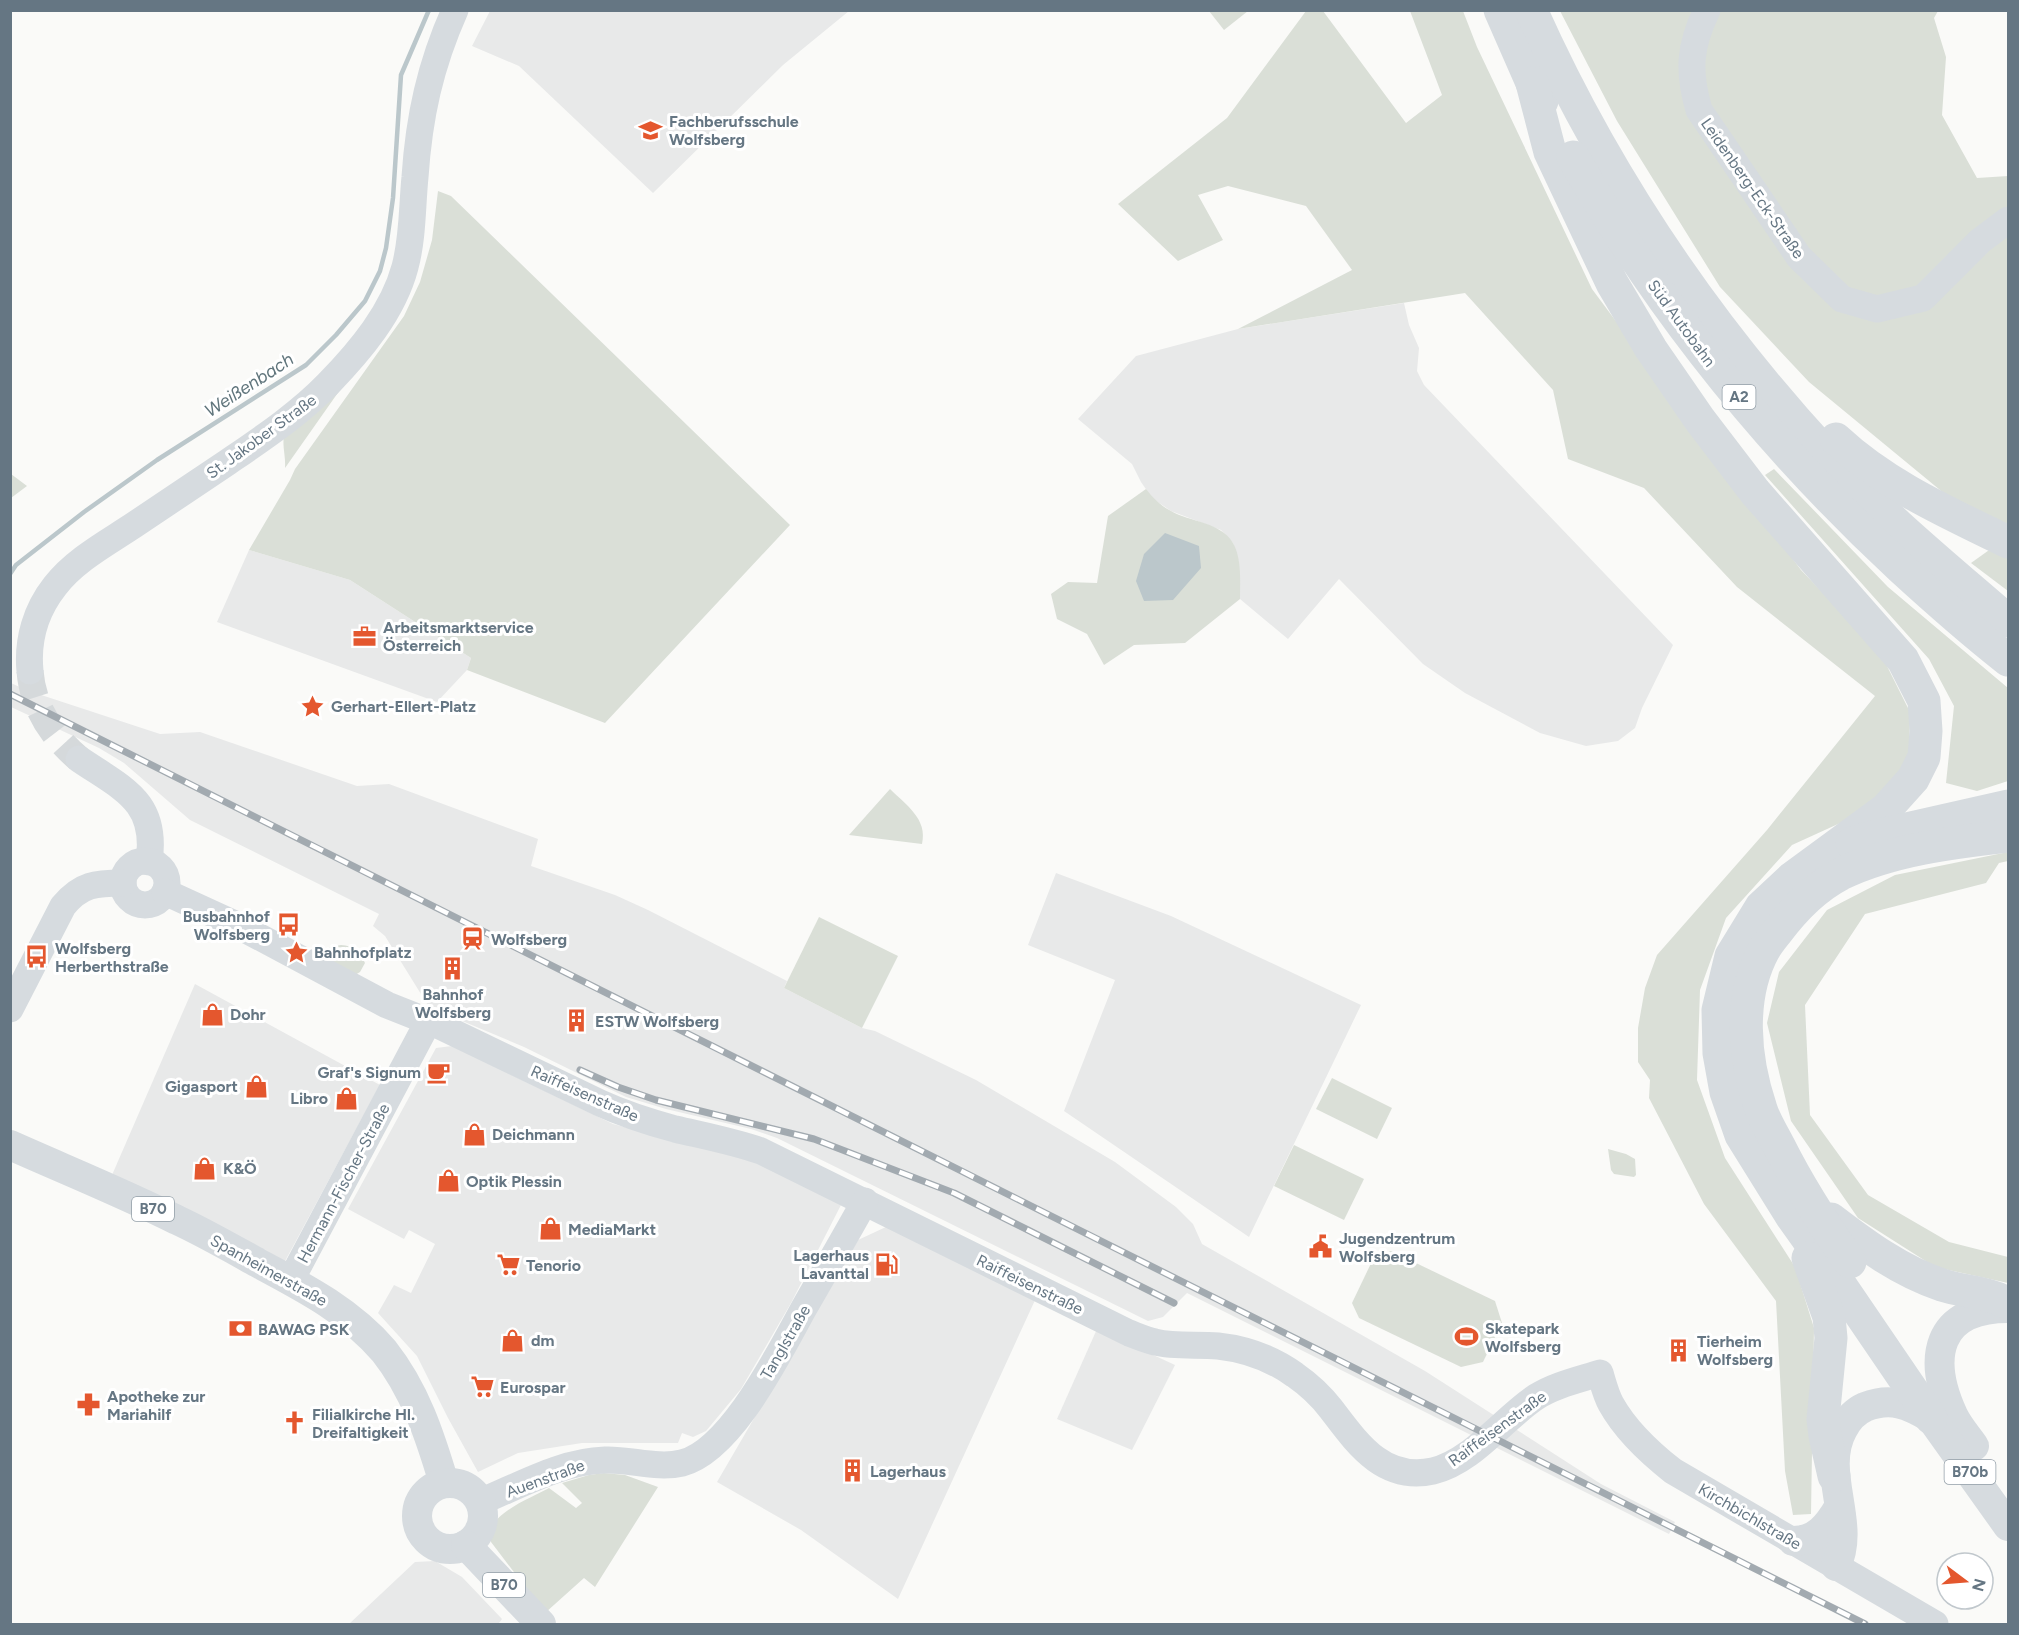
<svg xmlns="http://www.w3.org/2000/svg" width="2019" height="1635" viewBox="0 0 2019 1635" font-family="Figtree,sans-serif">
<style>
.built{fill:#e8e9e9}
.green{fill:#dadfd7}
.water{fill:#bbc7cb}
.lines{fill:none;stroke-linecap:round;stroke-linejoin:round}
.stream{stroke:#bbc7cb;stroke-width:4.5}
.secondary-tunnel{stroke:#d5d9db;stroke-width:27;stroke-dasharray:27 14;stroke-linecap:butt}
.secondary{stroke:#d6dbdf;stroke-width:27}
.primary{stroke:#d6dbdf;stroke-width:30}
.highway{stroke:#d6dbdf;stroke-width:33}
.rail-casing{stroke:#a2aab0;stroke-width:7}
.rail{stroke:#fff;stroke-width:4.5;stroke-dasharray:14;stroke-linecap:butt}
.labels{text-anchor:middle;stroke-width:6;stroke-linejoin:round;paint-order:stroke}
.shield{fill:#fff;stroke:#939fa8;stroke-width:1.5}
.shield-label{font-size:15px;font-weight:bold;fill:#657683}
.poi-label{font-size:16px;font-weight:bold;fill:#657683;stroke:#fff;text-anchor:start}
.street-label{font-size:16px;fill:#657683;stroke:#fff}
.water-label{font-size:18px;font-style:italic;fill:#60757c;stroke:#fff}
</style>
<rect width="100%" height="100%" fill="#fafaf8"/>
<g class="built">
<path d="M490,11V10L849,11L783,65L653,193L519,66L472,46Z"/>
<path d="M1404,303L1409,325L1419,348L1417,371L1424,385L1673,645L1642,708L1635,728L1618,741L1586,746L1540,733L1465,693L1423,664L1339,579L1288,639L1240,599L1239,563L1233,543L1221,530L1171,511L1152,498L1141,482L1132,464L1078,419L1136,356L1238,329Z"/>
<path d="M249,550L350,580L471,658L467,670L437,702L217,622Z"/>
<path d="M11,683L26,690L160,734L200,732L357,786L389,784L538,839L531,866L615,895L648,910L787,981L784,988L862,1028L875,1031L976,1080L1115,1162L1176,1207L1193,1224L1202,1244L1425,1371L1601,1484L1675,1522L1669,1534L1187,1293L1163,1317L1148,1321L777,1138L751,1129L666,1109L626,1097L524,1047L429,1007L385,936L373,926L379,914L190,820L124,763L99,748L11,707Z"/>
<path d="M1056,873L1171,916L1361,1005L1249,1237L1064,1111L1115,980L1028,945Z"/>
<path d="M195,984L380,1085L284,1263L112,1175Z"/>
<path d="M452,1046L613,1124L756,1162L842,1203L791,1303L741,1389L706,1431L693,1437L682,1433L678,1443H582L518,1453L478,1472L448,1418L417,1356L378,1313L394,1285L411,1293L435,1244L409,1230L404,1239L348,1209L436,1048Z"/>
<path d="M888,1226L1036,1298L898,1599L801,1530L717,1482L858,1240Z"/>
<path d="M1097,1329L1175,1365L1132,1450L1057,1419Z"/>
<path d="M435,1561L462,1577L502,1619L499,1623L500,1624H349L415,1562Z"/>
</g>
<g class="green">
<path d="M1209,11H1248L1224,30Z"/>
<path d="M1306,11H1323L1406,123L1442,95L1410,11H1463L1477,47L1592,289L1801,570L1880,652L1910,712L1909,760L1871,809L1792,845L1726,918L1700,990L1697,1080L1725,1158L1795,1267L1814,1328L1811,1514L1793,1515L1785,1471L1776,1301L1704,1204L1649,1098L1650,1080L1638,1062V1028L1645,988L1657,955L1767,830L1875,696L1737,587L1644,488L1568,459L1553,390L1465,293L1238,329L1352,270L1306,206L1228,186L1198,195L1223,240L1178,261L1118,204L1227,118Z"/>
<path d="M1560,11H1938L1934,18L1946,57L1942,115L1977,178L2008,176V527L1957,504L1809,382L1720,287L1617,121Z"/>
<path d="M438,191L451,196L790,525L605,723L467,670L471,658L350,580L249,550L290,480L295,469L404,316L420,282L432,240Z"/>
<path d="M349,377L285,468C286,457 282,446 284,435Z"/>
<path d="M1774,469L1888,587L2008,688V781L1977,791L1946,783L1954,706L1929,659L1765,475Z"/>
<path d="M11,474L27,486L11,498H10Z"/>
<path d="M1146,489C1153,498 1161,506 1171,511C1190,522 1221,522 1233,543C1242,559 1240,581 1240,599L1185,643L1134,645L1104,665L1087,634L1057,619L1051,594L1068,582L1097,583L1108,516Z"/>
<path d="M1992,548L2008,557V591L1971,563Z"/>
<path d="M890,789C906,805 928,819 922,844L849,835Z"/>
<path d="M2008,852V861L1999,863L1986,883L1865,914L1805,1005L1810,1115L1868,1195L1949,1242L2008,1257V1283L1935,1267L1858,1218L1791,1121L1767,1023L1779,972L1827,910L1895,875Z"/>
<path d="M819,917L898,956L862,1028L784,988Z"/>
<path d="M341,945C354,946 359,950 365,963L360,972L355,975L312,950Z"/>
<path d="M1332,1078L1392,1108L1377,1139L1316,1109Z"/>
<path d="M1294,1145L1364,1179L1344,1220L1274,1186Z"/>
<path d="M1608,1149L1626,1154L1635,1159L1636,1175L1634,1177L1614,1174L1611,1170Z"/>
<path d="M1391,1251L1495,1301L1502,1323L1483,1362L1461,1367L1359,1318L1352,1303L1375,1255Z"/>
<path d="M604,1473L625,1475L658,1487L595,1587L584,1578L545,1613L491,1542C482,1515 532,1498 549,1488L576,1508L582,1503L562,1483L589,1475Z"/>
</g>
<path class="water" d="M1165,533L1199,546L1201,568L1173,600L1144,601L1136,581L1144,554Z"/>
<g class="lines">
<path class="stream" d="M10,574L16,565L84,512L157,460L306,365L336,335L365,301L380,271L386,248L393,198L401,75L429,10"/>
<path class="secondary-tunnel" d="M30,671C33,708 52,736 79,759"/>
<g class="secondary">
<path d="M1707,10C1689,47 1688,72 1699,110L1799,257L1842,299L1877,309L1923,298L1980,241L2008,220"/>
<path d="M30,671C27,640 36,610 55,586C75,560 107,543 134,525C165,504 197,483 228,462C263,438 299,414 328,384C360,351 393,312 405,267C413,237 412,207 415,177C419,117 430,66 455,10"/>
<path d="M79,759C123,789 158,801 149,862"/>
<circle cx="145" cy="883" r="22"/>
<path d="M165,892L237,925L387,1005L440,1026L600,1103C624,1114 649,1122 675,1129C705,1136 732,1141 761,1151L1129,1333C1137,1336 1146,1340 1155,1342C1175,1347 1198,1344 1218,1346C1245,1349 1273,1359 1295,1375C1308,1384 1321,1396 1331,1409C1357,1443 1383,1482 1433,1471C1472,1462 1503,1419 1536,1397C1555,1385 1578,1380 1600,1373C1603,1383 1606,1395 1611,1404C1626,1431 1650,1453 1673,1471L1935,1624"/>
<path d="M10,1009L63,906C81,884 96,883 123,883"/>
<path d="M291,1280L428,1022"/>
<path d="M480,1502C519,1486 562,1461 605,1460C630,1459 657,1469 682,1463C732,1450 780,1351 804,1308C824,1273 845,1237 865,1201"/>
</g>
<g class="primary">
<path d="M10,1145C66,1170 123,1193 177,1220C205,1233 231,1248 258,1263C303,1287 350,1311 384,1351C415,1390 430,1436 444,1483"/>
<path d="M1974,1446C1967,1436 1958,1426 1953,1415C1927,1358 1936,1308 2008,1308"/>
<circle cx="450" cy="1516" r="33"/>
<path d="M1793,1541C1816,1541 1828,1526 1839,1507"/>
<path d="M466,1545L541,1624"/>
<path d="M1836,1566C1857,1523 1819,1472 1843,1429C1848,1419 1854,1412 1865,1407C1891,1397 1908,1404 1931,1418L2008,1526"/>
</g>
<g class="highway">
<path d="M1500,10L1532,83L1542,101"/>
<path d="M1531,10C1604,173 1706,324 1827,455C1883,516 1947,568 2008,621"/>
<path d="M1532,83L1550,152L1612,283L1651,349L1700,420L1755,492L1903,660L1924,701L1926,731L1924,757L1913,779L1886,809L1792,878L1761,907L1731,956L1718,1010L1719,1053L1726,1092L1741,1135L1792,1217L1837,1280L1931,1418"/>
<path d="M1573,157C1660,310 1772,448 1901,568C1936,600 1971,631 2008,660"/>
<path d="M1836,439C1885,485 1949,513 2008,542"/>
<path d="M1852,843L1875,836L2008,806"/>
<path d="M1831,1219C1865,1245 1900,1271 1942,1285C1964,1292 1987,1292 2008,1303"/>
<path d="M1808,1258L1829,1317L1831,1338L1823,1419L1825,1436L1834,1476"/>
<path d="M1850,1262C1824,1225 1799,1186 1779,1146C1773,1134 1765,1122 1761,1109C1744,1059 1738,998 1764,950C1768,943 1773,937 1777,932C1794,909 1816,887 1841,874C1890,850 1954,842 2008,836"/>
</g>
<defs>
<g id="rail">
<path d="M10,694L1865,1624"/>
<path d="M580,1070L618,1087L656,1100L814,1139L954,1193L1174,1303"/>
</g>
</defs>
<use href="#rail" class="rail-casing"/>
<use href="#rail" class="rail"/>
</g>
<defs>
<symbol id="school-bare" viewBox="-9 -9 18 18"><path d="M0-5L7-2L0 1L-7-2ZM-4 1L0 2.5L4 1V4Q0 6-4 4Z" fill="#e4572e" stroke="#fff" stroke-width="2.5" paint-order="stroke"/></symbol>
<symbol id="office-bare" viewBox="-9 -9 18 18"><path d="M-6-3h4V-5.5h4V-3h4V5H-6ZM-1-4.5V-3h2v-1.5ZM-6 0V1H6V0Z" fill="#e4572e" stroke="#fff" stroke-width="2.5" paint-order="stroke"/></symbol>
<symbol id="sight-bare" viewBox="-9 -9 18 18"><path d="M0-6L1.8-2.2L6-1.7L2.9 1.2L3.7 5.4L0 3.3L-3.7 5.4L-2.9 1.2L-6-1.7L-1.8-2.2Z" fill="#e4572e" stroke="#fff" stroke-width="2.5" paint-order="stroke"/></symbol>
<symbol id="bus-bare" viewBox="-9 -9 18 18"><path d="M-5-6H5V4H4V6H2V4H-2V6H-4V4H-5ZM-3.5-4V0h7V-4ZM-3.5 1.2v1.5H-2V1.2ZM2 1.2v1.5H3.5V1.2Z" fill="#e4572e" stroke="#fff" stroke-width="2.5" paint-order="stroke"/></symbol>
<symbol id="station-bare" viewBox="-9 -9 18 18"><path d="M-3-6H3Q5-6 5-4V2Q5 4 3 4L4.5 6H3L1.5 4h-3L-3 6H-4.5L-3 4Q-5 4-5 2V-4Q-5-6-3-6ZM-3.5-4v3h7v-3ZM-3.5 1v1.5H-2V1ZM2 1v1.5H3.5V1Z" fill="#e4572e" stroke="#fff" stroke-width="2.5" paint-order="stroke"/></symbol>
<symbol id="building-bare" viewBox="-9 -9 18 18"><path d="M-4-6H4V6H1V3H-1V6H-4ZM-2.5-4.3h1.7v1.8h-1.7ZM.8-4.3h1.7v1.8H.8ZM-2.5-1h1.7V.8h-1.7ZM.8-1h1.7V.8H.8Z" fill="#e4572e" stroke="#fff" stroke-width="2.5" paint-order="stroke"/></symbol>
<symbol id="shop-bare" viewBox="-9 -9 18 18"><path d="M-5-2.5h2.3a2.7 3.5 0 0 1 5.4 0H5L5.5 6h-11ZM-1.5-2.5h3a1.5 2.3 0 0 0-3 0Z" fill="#e4572e" stroke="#fff" stroke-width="2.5" paint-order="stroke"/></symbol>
<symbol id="cafe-bare" viewBox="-9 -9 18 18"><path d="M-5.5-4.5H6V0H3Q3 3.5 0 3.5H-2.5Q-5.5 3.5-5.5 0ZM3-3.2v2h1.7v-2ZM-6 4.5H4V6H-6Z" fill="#e4572e" stroke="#fff" stroke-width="2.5" paint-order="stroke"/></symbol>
<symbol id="civic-bare" viewBox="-9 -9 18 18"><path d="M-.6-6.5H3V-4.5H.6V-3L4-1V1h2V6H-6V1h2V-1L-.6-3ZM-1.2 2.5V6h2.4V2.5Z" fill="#e4572e" stroke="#fff" stroke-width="2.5" paint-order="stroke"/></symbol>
<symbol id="fuel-bare" viewBox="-9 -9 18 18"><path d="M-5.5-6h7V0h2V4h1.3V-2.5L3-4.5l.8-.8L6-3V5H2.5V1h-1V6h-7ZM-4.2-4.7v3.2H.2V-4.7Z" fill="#e4572e" stroke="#fff" stroke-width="2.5" paint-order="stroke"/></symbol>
<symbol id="supermarket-bare" viewBox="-9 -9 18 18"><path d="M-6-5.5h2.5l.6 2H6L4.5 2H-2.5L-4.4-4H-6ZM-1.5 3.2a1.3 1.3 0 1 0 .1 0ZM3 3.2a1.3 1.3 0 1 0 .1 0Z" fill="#e4572e" stroke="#fff" stroke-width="2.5" paint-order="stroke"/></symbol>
<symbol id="bank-bare" viewBox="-9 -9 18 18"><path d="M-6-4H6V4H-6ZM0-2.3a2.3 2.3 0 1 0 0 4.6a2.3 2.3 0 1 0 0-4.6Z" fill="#e4572e" stroke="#fff" stroke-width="2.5" paint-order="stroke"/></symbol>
<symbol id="stadium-bare" viewBox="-9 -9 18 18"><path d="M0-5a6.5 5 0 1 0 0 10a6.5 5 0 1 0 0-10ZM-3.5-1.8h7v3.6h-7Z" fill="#e4572e" stroke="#fff" stroke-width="2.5" paint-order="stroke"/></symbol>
<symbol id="pharmacy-bare" viewBox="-9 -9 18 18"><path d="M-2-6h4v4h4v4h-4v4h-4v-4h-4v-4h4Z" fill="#e4572e" stroke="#fff" stroke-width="2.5" paint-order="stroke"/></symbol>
<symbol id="church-bare" viewBox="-9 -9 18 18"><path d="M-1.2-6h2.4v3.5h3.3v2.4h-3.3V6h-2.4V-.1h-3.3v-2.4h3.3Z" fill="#e4572e" stroke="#fff" stroke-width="2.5" paint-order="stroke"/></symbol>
</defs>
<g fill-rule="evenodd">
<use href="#school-bare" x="634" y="114" width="33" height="33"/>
<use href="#office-bare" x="348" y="620" width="33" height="33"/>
<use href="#sight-bare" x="296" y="690" width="33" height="33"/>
<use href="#bus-bare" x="272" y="908" width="33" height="33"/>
<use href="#station-bare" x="456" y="922" width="33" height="33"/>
<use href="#sight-bare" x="280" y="936" width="33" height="33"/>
<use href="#bus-bare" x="20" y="940" width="33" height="33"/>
<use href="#building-bare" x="436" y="952" width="33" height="33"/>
<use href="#shop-bare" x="196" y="998" width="33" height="33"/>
<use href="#building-bare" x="560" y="1004" width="33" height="33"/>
<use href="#cafe-bare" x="422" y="1056" width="33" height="33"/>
<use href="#shop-bare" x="240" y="1070" width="33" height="33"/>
<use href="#shop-bare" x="330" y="1082" width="33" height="33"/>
<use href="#shop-bare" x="458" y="1118" width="33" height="33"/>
<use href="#shop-bare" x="188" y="1152" width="33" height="33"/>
<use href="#shop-bare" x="432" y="1164" width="33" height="33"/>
<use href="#shop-bare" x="534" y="1212" width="33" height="33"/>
<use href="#civic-bare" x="1304" y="1230" width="33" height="33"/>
<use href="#fuel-bare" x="870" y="1248" width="33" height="33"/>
<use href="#supermarket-bare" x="492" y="1248" width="33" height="33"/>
<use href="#bank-bare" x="224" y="1312" width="33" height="33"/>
<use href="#stadium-bare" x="1450" y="1320" width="33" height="33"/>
<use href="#shop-bare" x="496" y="1324" width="33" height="33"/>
<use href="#building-bare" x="1662" y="1334" width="33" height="33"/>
<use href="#supermarket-bare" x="466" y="1370" width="33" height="33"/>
<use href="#pharmacy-bare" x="72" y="1388" width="33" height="33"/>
<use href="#church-bare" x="278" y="1406" width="33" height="33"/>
<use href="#building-bare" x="836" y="1454" width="33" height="33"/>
</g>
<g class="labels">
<g class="shield">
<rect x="1722.5" y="385" width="33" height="24" rx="4.5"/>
<rect x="132" y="1197" width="42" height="24" rx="4.5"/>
<rect x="1944.5" y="1460" width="51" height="24" rx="4.5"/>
<rect x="483" y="1573" width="42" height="24" rx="4.5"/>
</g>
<g class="shield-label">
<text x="1739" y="402">A2</text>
<text x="153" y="1214">B70</text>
<text x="1970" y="1477">B70b</text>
<text x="504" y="1590">B70</text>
</g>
<g class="poi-label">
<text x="669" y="127">Fachberufsschule<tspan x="669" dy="18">Wolfsberg</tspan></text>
<text x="383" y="633">Arbeitsmarktservice<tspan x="383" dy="18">Österreich</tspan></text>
<text x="331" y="712">Gerhart-Ellert-Platz</text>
<text x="270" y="922" text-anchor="end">Busbahnhof<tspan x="270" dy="18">Wolfsberg</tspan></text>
<text x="491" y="945">Wolfsberg</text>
<text x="55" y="954">Wolfsberg<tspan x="55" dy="18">Herberthstraße</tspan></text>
<text x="314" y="958">Bahnhofplatz</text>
<text x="453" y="1000" text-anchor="middle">Bahnhof<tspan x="453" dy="18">Wolfsberg</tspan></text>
<text x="230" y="1020">Dohr</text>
<text x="595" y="1027">ESTW Wolfsberg</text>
<text x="421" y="1078" text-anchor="end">Graf's Signum</text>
<text x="238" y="1092" text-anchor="end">Gigasport</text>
<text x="328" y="1104" text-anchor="end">Libro</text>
<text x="492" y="1140">Deichmann</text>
<text x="223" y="1174">K&amp;Ö</text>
<text x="466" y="1187">Optik Plessin</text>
<text x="568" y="1235">MediaMarkt</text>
<text x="1339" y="1244">Jugendzentrum<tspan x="1339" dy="18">Wolfsberg</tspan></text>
<text x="869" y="1261" text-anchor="end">Lagerhaus<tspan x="869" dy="18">Lavanttal</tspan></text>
<text x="526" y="1271">Tenorio</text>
<text x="1485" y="1334">Skatepark<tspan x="1485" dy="18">Wolfsberg</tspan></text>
<text x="258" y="1335">BAWAG PSK</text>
<text x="531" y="1346">dm</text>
<text x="1697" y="1347">Tierheim<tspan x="1697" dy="18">Wolfsberg</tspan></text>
<text x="500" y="1393">Eurospar</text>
<text x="107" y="1402">Apotheke zur<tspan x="107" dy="18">Mariahilf</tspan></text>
<text x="312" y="1420">Filialkirche Hl.<tspan x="312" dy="18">Dreifaltigkeit</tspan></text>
<text x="870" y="1477">Lagerhaus</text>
</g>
<g class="street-label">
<text transform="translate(1753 188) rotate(55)" y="6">Leidenberg-Eck-Straße</text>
<text transform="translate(1682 323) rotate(54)" y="6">Süd Autobahn</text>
<text transform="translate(261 436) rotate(-36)" y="6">St. Jakober Straße</text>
<text transform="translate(585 1093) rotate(24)" y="6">Raiffeisenstraße</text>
<text transform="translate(343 1183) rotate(-62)" y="6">Hermann-Fischer-Straße</text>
<text transform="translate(269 1270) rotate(29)" y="6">Spanheimerstraße</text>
<text transform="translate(1030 1284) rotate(26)" y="6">Raiffeisenstraße</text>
<text transform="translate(785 1342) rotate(-60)" y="6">Tanglstraße</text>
<text transform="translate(1497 1428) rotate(-36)" y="6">Raiffeisenstraße</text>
<text transform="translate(545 1478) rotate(-20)" y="6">Auenstraße</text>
<text transform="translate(1750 1516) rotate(30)" y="6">Kirchbichlstraße</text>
</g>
<g class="water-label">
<text transform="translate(249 385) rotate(-33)" y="6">Weißenbach</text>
</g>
</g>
<rect width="2019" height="1635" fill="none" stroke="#657683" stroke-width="24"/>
<g transform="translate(1965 1581) rotate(106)"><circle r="28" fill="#ffffff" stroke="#c1c8cd" stroke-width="1.5"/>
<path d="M0-4.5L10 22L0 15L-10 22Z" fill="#e4572e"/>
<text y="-9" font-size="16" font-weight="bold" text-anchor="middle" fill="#657683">N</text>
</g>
</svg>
